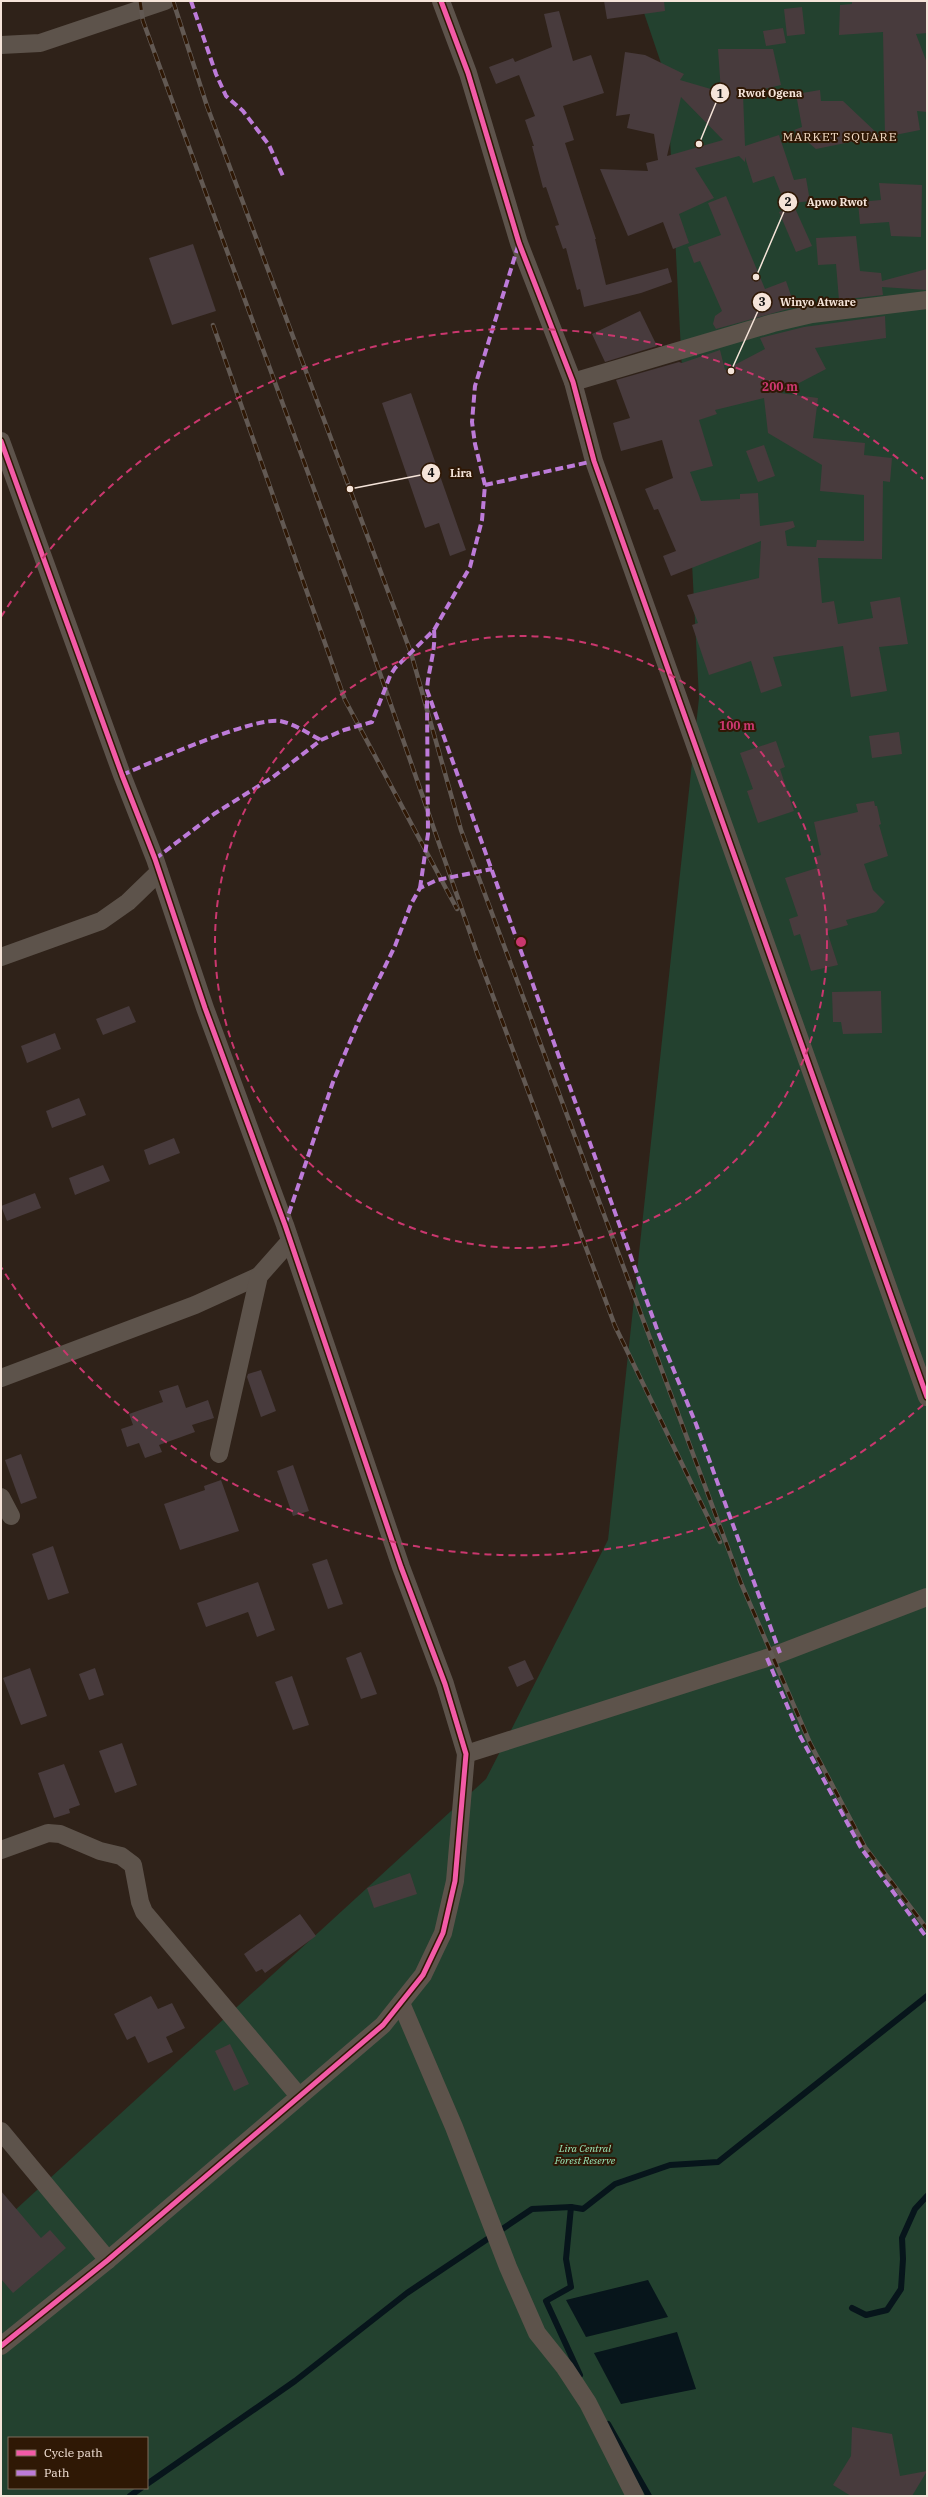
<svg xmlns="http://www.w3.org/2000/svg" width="928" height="2497" viewBox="0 0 928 2497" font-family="'IBM Plex Serif',serif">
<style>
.green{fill:#23412f;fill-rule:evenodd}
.water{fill:#07151b}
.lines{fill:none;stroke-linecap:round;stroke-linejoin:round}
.stream{stroke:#07151b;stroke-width:6}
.building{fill:#483b3d;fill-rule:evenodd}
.street{stroke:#5d534b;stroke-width:18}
.rail-casing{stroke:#625953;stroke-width:4.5}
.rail{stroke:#2f1805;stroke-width:3;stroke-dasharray:9;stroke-linecap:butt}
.quiet{stroke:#bd7bd9;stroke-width:4;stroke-dasharray:8 4;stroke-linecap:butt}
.cycleway-casing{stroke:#2f1805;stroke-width:8}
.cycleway{stroke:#f35aa7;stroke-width:5}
.ring{fill:none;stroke:#ca376e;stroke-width:2;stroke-dasharray:7 5}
.labels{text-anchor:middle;stroke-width:4;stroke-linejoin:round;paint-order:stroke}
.park-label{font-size:10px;font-style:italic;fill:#9cebbd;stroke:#2f1805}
.quarter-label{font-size:12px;letter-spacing:1px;fill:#f7dfc8;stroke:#2f1805}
.centre{fill:#ca376e;stroke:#2f1805;stroke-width:2}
.ring-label{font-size:12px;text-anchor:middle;font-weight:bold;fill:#ca376e;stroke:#2f1805;stroke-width:4;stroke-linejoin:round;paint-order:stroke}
.leader{fill:none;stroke:#f5e4d9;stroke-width:1.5}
.callout-dot{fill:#f5e4d9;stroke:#2f1805;stroke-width:1.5}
.mark-label{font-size:12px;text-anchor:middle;font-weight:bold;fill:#111}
.callout-label{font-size:11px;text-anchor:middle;font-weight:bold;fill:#f5e4d9;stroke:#2f1805;stroke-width:4;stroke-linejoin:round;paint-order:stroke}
</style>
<rect width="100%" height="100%" fill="#2f2219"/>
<path class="green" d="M640,1H927V2496H1V2223L486,1779L608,1540L699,698L667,81ZM9,2438H147V2488H9Z"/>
<g class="water">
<path d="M648,2280L668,2317L586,2337L566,2300Z"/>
<path d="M677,2332L696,2389L621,2404L594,2353Z"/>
</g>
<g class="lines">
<g class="stream">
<path d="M571,2207L566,2259L571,2287L546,2301L580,2375"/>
<path d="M852,2308L866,2315L887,2310L901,2289L903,2259L902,2238L915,2209L927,2196"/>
<path d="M608,2424L649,2496"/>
<path d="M147,2484L295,2381L407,2293L532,2209L571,2207L583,2209L615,2184L670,2165L718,2162L927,1996"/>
<path d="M130,2496L141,2488"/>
</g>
</g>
<g class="building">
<path d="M604,1H664L665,11L607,19Z"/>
<path d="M852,1H927V33L916,34L927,63V112L917,111L920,130L885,137L883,32L839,35L840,5L852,4Z"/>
<path d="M802,7L805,34L787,36L784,9Z"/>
<path d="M559,11L573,61L591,55L604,93L563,106L574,140L565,143L596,239H595L606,285L668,268L672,282L641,293L584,307L580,289L577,290L566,248L563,249L555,226L559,225L546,187L543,188L532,146H534L525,120L535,116L519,75L496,84L489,67L513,58L515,62L552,47L544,14Z"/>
<path d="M783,28L786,43L766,46L763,31Z"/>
<path d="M718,49H773L781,85L743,94L745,146L779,135L794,180L806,178L810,201L785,204L774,176L753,183L745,157V162L739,156L695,168L714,198L679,214L689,243L673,249L663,222L628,236L600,169L648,171L646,163L658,160L654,134L627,128L630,114L616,116L625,52L645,55L684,74L680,80L721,92ZM681,97L723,140L667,156Z"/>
<path d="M820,90L821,101H843L880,136L816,149L794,130L802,127L796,94Z"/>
<path d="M879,183L922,185L921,237L891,236L889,222L860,224L858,202L881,200Z"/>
<path d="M726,196L765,289L786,281L795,307L716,329L713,324L715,316L722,311L700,261L694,263L688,247L721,235L708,203Z"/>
<path d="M794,206L812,246L796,252L779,212Z"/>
<path d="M856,236L860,271L881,273L882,281L927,269V290L882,287L883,295L839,300L836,264L818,265L816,238Z"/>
<path d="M193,244L216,311L172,325L149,258Z"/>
<path d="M640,311L657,346L605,362L592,334Z"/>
<path d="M885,316L886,338L815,348L826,369L780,393L818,398L813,438L865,443L864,455L892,458L890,482L883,481L882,559L818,558L822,603L834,601L838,624L873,618L870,602L900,597L908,644L879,647L887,691L851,697L843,646L773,657L782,686L761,693L751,661L709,675L692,625L698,623L687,595L759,578L761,541L671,576L663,556L676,551L658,509L654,510L645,489L673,478L662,440L621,451L613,423L630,418L616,380L679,362L682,363L720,350L725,370L765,349L760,338L804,327ZM764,398L768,433L822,465L820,491L864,495V541L817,540L816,547L787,546L785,531L795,527L793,521L760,526L758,493L740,494V499L701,501L690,472L713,466L699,420L717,414L715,410Z"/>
<path d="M411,393L466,550L450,556L439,523L425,528L382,403Z"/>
<path d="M764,445L775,476L758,482L746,451Z"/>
<path d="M899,732L902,754L872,758L869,736Z"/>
<path d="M776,741L785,767L780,769L794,811L758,823L747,791L753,789L740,753Z"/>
<path d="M874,801L875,806H877L881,824L879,825L888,856L864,864L873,890L885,902L876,912L846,920L848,925L827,931L838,965L811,971L800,934L794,936L789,919L798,916L785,878L817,868L814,857L821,855L814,822L858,812L856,804Z"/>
<path d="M881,991L882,1033L843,1034L841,1022H833L832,992Z"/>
<path d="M129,1006L136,1022L103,1035L96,1019Z"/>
<path d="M55,1033L61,1049L27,1063L21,1046Z"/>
<path d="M79,1098L86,1115L52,1128L46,1111Z"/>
<path d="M174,1138L180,1153L149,1165L144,1150Z"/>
<path d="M103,1165L110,1181L75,1195L69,1178Z"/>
<path d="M35,1193L41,1208L7,1221L1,1206Z"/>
<path d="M261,1370L276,1411L261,1417L247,1377L248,1374Z"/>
<path d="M178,1385L186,1408L208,1400L214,1418L192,1425L195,1432L159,1445L162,1452L145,1458L139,1443L127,1447L121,1429L133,1425L129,1414L163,1402L159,1391Z"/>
<path d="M21,1454L37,1498L21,1504L5,1460Z"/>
<path d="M293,1465L309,1511L293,1516L277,1471Z"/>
<path d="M221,1480L239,1531L180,1550L164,1504L205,1490L204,1486Z"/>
<path d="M53,1546L69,1593L48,1600L32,1554Z"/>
<path d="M327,1559L343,1604L328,1609L312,1564Z"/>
<path d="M258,1582L275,1630L257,1637L248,1612L206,1627L197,1603Z"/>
<path d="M361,1652L377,1694L361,1699L346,1658Z"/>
<path d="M525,1660L534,1679L517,1687L508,1667Z"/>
<path d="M30,1668L47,1716L21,1725L3,1678Z"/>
<path d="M95,1668L104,1695L89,1700L79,1674Z"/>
<path d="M292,1676L309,1725L293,1730L275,1682Z"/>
<path d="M122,1743L137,1785L115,1793L99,1751Z"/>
<path d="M64,1764L80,1805L69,1809L70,1813L54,1818L38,1773Z"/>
<path d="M410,1873L417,1894L374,1908L367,1888Z"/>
<path d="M300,1914L316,1936L265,1973L262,1969L256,1972L244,1954Z"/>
<path d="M151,1996L158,2009L172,2003L185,2028L166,2037L173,2052L148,2063L135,2036L127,2040L114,2014Z"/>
<path d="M230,2044L249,2084L234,2091L215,2051Z"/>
<path d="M1,2191L41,2238L50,2230L66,2248L13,2293L1,2279Z"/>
<path d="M852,2427L892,2434L900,2476L927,2471L912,2496H851L833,2485L851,2456Z"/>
</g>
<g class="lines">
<g class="street">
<path d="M441,1L468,73L519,243L573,382L594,461L927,1397"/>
<path d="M1,45L40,43L165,1"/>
<path d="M573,382L773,323L812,314L927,300"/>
<path d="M1,441L122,775L155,859L205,1008L285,1225L401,1567L445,1684L466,1754L455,1881L443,1933L423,1975L383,2025L108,2260L1,2346"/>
<path d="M1,957L101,921L128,902L159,872"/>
<path d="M1,1378L195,1305L259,1276"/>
<path d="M219,1454L259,1276L290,1241"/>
<path d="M1,1497L11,1516"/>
<path d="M466,1754L773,1656L927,1597"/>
<path d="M1,1850L48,1833L60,1834L100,1851L121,1856L133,1865L140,1902L144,1912L299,2096"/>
<path d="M401,2003L454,2127L508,2267L537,2333L565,2368L588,2403L635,2496"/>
<path d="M1,2131L108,2260"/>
</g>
<defs>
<g id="rail">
<path d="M140,1L143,21L357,607L477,953L615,1326L720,1542"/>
<path d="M173,1L207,106L411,653L461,830L741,1583L810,1743L865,1847L927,1929"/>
<path d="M213,325L345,700L457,909"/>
</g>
</defs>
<use href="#rail" class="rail-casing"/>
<use href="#rail" class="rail"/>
<g class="quiet">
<path d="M191,1L216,74L226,96L243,111L269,145L283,176"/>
<path d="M485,485L594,461"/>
<path d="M434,630C436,651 428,670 427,690L658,1332L696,1424L780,1653"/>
<path d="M122,775C152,762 252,717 280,721C295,724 309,734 321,740"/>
<path d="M155,859L214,814L273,777L321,740L344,730L372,722L390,676L395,668L434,630L470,567L482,520L485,485L475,444L472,422L475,386L519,243"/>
<path d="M420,888L428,834L427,696"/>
<path d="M285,1225L333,1082L359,1020L395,946L411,904L420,888L437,880L492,869"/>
<path d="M767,1658L800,1736L861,1848L927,1938"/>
</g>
<defs>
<g id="cycleway">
<path d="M441,1L468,73L519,243L573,382L594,461L927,1397"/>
<path d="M1,441L122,775L155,859L205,1008L285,1225L401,1567L445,1684L466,1754L455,1881L443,1933L423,1975L383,2025L108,2260L1,2346"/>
</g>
</defs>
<use href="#cycleway" class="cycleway-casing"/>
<use href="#cycleway" class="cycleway"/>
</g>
<g class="ring">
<circle cx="521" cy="942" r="306"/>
<path d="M923 1405A613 613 0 0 1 1 1267M1 617A613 613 0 0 1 923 479"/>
</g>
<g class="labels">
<g class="park-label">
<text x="585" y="2152">Lira Central<tspan x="585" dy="12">Forest Reserve</tspan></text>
</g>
<g class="quarter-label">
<text x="840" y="141">MARKET SQUARE</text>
</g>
</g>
<circle cx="521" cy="942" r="6" class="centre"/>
<g class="ring-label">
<text x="780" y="391">200 m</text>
<text x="737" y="730">100 m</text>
</g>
<path class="leader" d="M699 144L720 93M756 277L788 202M731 371L762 302M350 489L431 473"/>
<g class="callout-dot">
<circle cx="699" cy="144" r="4"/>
<circle cx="756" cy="277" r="4"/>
<circle cx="731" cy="371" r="4"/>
<circle cx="350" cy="489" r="4"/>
<circle cx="720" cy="93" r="10"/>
<circle cx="788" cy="202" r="10"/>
<circle cx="762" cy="302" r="10"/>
<circle cx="431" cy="473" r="10"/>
</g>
<g class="mark-label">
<text x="720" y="98">1</text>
<text x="788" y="206">2</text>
<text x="762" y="306">3</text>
<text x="431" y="477">4</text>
</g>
<g class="callout-label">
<text x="770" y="97">Rwot Ogena</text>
<text x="837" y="206">Apwo Rwot</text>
<text x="818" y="306">Winyo Atware</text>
<text x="461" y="477">Lira</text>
</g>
<rect width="928" height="2497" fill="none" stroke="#f5e4d9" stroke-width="4"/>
<rect x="8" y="2437" width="140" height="52" fill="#2f1805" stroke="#7e6a5a"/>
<rect x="16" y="2450" width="20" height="6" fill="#f35aa7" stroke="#7e6a5a"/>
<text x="44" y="2457" font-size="12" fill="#f5e4d9">Cycle path</text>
<rect x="16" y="2470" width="20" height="6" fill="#bd7bd9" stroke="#7e6a5a"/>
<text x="44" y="2477" font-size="12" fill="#f5e4d9">Path</text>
</svg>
